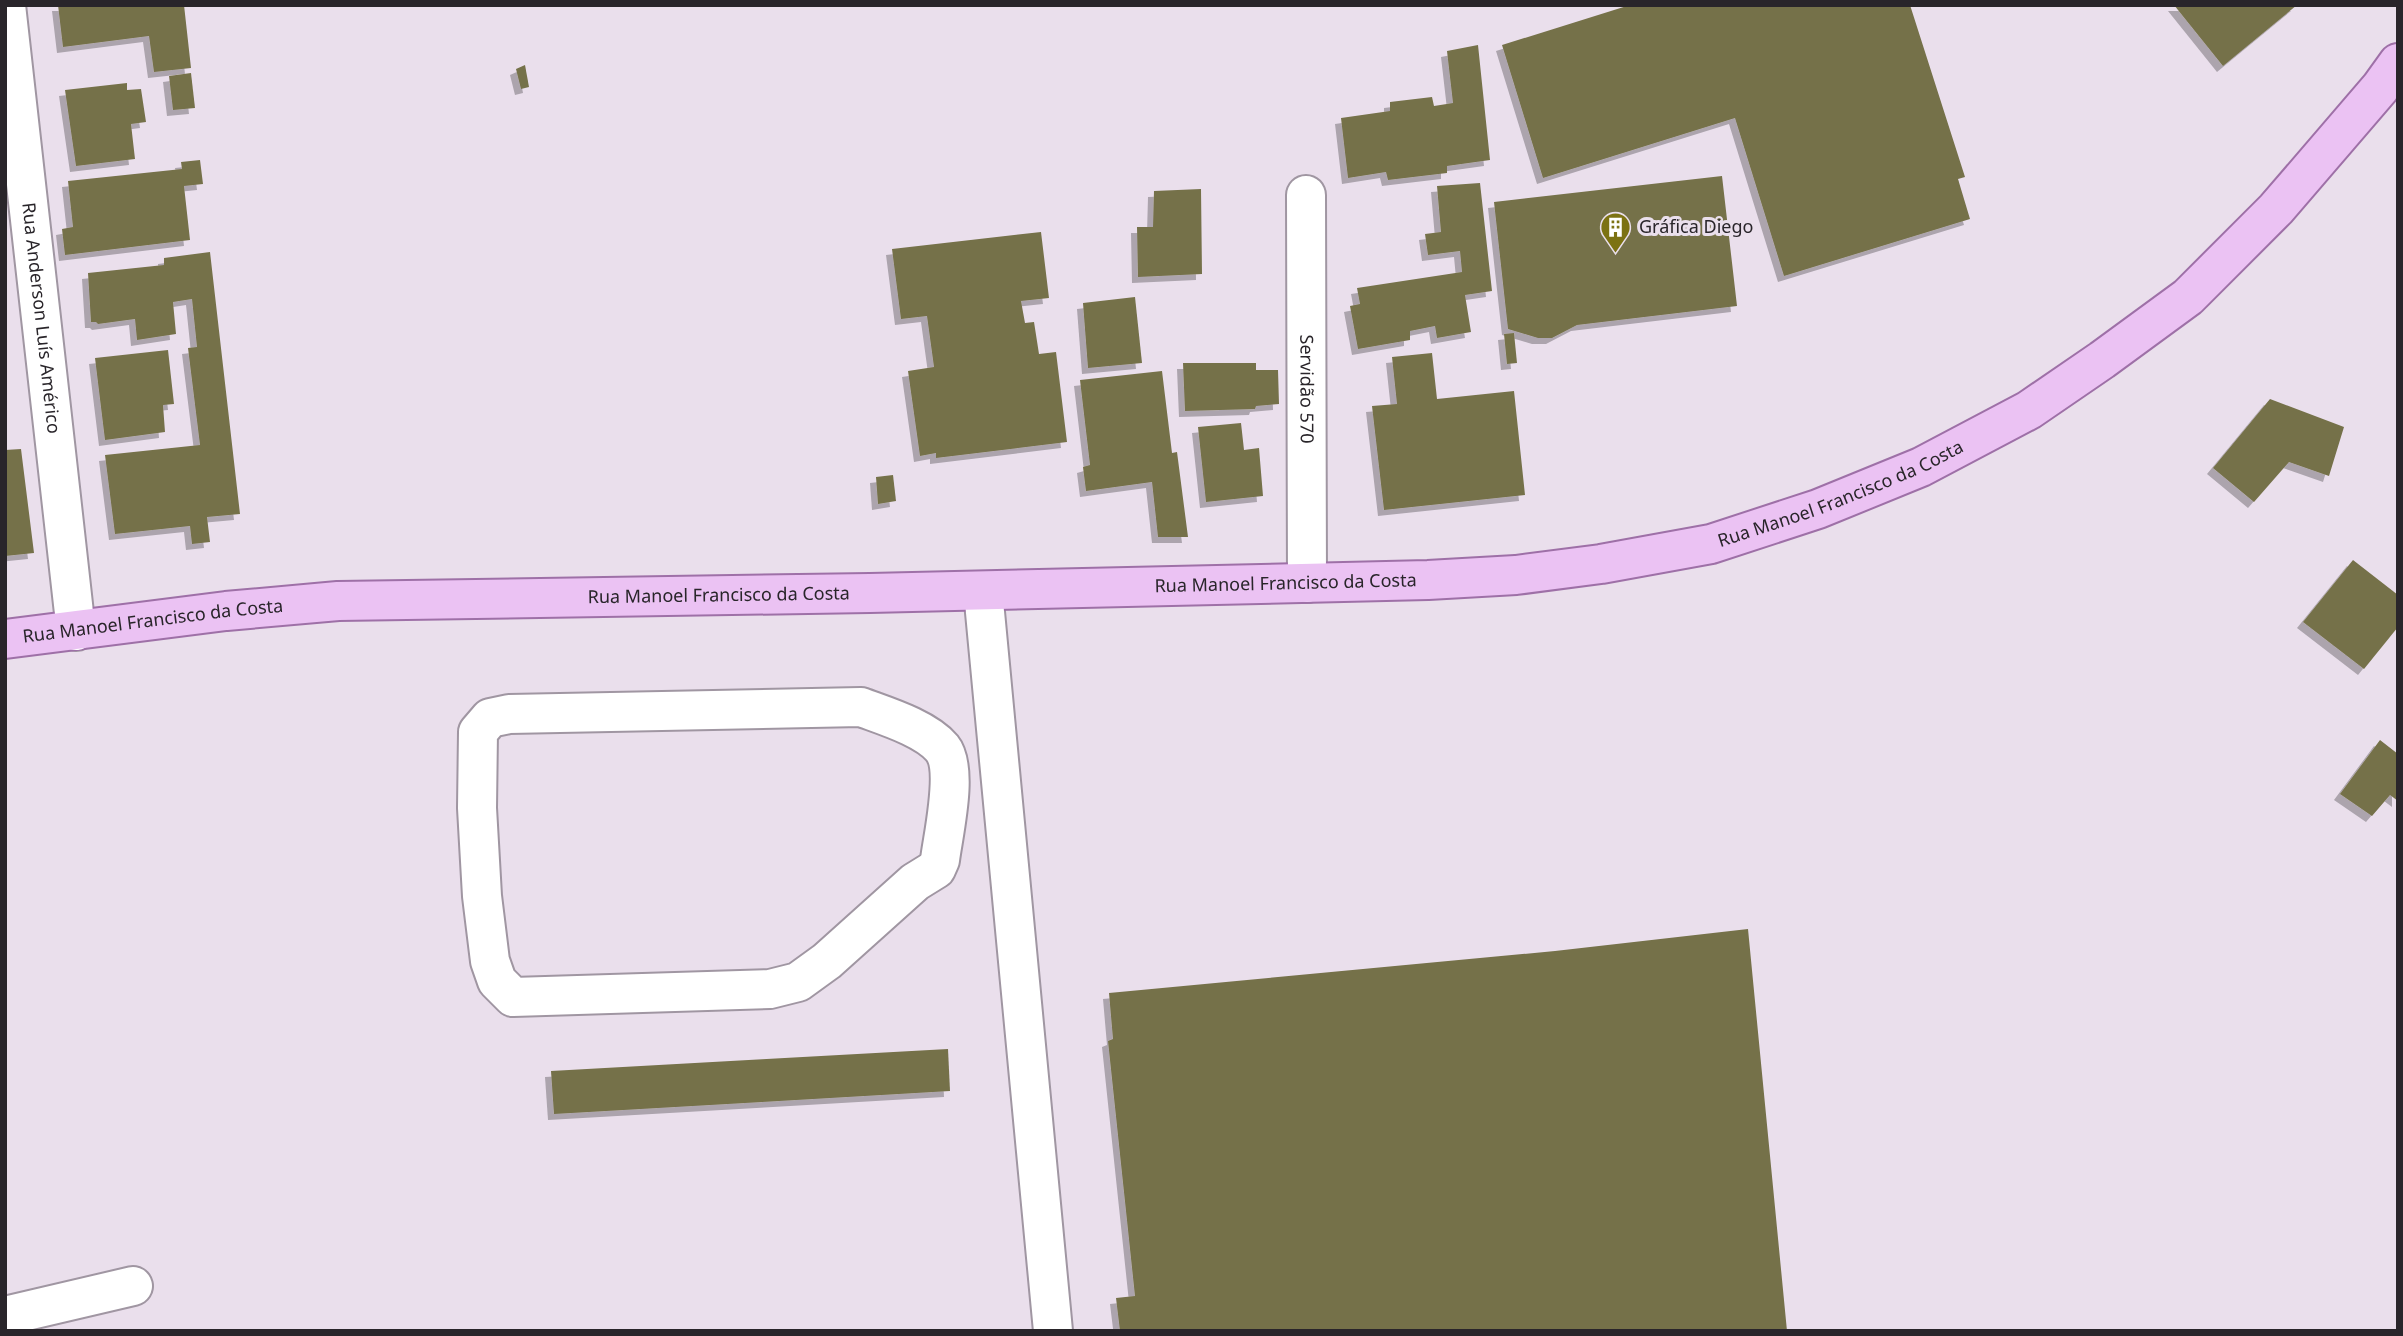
<svg xmlns="http://www.w3.org/2000/svg" width="2403" height="1336" viewBox="0 0 2403 1336" font-family="'Noto Sans',sans-serif">
<style>
.building{fill:#75714a;filter:url(#shadow)}
.lines{fill:none;stroke-linecap:round;stroke-linejoin:round}
.minor-casing{stroke:#a096a2;stroke-width:42}
.major-casing{stroke:#9e70a7;stroke-width:42}
.minor{stroke:#fff;stroke-width:38}
.major{stroke:#ebc2f3;stroke-width:38}
.labels{text-anchor:middle;stroke-width:6;stroke-linejoin:round;paint-order:stroke}
.poi-label{font-size:18px;fill:#29252a;stroke:#eadfec;text-anchor:start}
.street-label{font-size:18px;fill:#29252a;stroke:#eadfec}
</style>
<defs>
<filter id="shadow"><feDropShadow dx="-6" dy="6" stdDeviation="0" flood-color="#0004"/></filter>
</defs>
<rect width="100%" height="100%" fill="#eadfec"/>
<g class="building">
<path d="M58,5H184L191,68L154,72L149,36L63,47Z"/>
<path d="M1630,5H1910L1965,177L1958,179L1970,219L1784,276L1735,118L1543,178L1502,45Z"/>
<path d="M2174,5H2297L2223,66Z"/>
<path d="M1478,45L1490,160L1447,166V173L1388,180L1386,172L1348,178L1341,118L1390,111V102L1432,97L1434,106L1453,103L1447,51Z"/>
<path d="M525,65L529,87L521,89L516,69Z"/>
<path d="M191,73L195,108L173,110L169,76Z"/>
<path d="M127,83V90L141,89L146,122L131,124L135,159L76,166L65,90Z"/>
<path d="M200,160L203,184L184,186L190,240L65,255L62,229L73,227L68,181L182,169L181,162Z"/>
<path d="M1722,176L1737,306L1577,325L1552,338H1538L1508,329L1494,202Z"/>
<path d="M1480,183L1492,291L1465,295L1471,332L1437,338L1435,326L1410,331V340L1358,349L1350,306L1360,304L1357,288L1462,272L1460,251L1428,255L1425,234L1441,232L1437,186Z"/>
<path d="M1201,189L1202,274L1138,277L1137,227H1153L1154,191Z"/>
<path d="M1041,232L1049,298L1021,301L1025,323L1034,322L1039,354L1056,352L1067,442L936,458V453L920,456L908,371L934,367L927,316L901,319L892,249Z"/>
<path d="M210,252L240,514L207,517L210,542L192,544L190,526L115,534L105,455L200,445L188,348L197,347L192,299L173,302L176,334L137,340L135,319L98,324L96,322H91L88,273L164,265V258Z"/>
<path d="M1135,297L1142,363L1088,368L1083,303Z"/>
<path d="M1514,333L1517,363L1507,364L1504,334Z"/>
<path d="M168,350L174,404L163,405L165,432L105,440L95,358Z"/>
<path d="M1432,353L1437,399L1514,391L1525,495L1384,510L1372,406L1397,404L1392,357Z"/>
<path d="M1183,363H1256V370H1278L1279,404L1256,406L1255,409L1185,411Z"/>
<path d="M1162,371L1172,453L1177,452L1188,537H1158L1152,482L1086,491L1083,467L1090,465L1080,380Z"/>
<path d="M2270,399L2344,427L2329,476L2289,462L2254,502L2213,468Z"/>
<path d="M1241,423L1244,450L1259,448L1263,496L1206,502L1198,427Z"/>
<path d="M21,449L34,553L5,556V450Z"/>
<path d="M893,475L896,501L878,504L876,477Z"/>
<path d="M2353,560L2398,595V627L2364,669L2303,622Z"/>
<path d="M2380,740L2398,754V801L2390,795L2372,816L2340,794Z"/>
<path d="M1748,929L1787,1331H1120L1116,1298L1135,1296L1108,1041L1113,1039L1109,993L1555,951Z"/>
<path d="M948,1049L950,1091L554,1114L551,1071Z"/>
</g>
<g class="lines">
<defs>
<g id="minor">
<path id="s1" d="M6,5L76,631"/>
<path id="s2" d="M1306,195L1307,583"/>
<path d="M983,591L1053,1331"/>
<path d="M861,707C885,716 925,728 942,748C959,769 943,835 940,860L936,869L915,882L827,961L798,982L770,989L513,997L497,981L490,961L482,896L477,808L478,732L490,718L509,714Z"/>
<path d="M5,1316L133,1286"/>
</g>
<g id="major">
<path id="s3" d="M5,639L226,611L338,601L870,593L1428,580L1516,575L1601,564L1711,544L1818,509L1921,467L2029,410L2102,360L2188,297L2276,209L2380,88L2398,63"/>
</g>
</defs>
<use href="#minor" class="minor-casing"/>
<use href="#major" class="major-casing"/>
<use href="#minor" class="minor"/>
<use href="#major" class="major"/>
</g>
<defs>
<symbol id="building-pin" viewBox="-11 -11 22 30"><path d="M0 17L-7.5 6A9.5 9.5 0 1 1 7.5 6Z" fill="#7c7213" stroke="#eadfec"/><path d="M-4-6H4V6H1V3H-1V6H-4ZM-2.5-4.3h1.7v1.8h-1.7ZM.8-4.3h1.7v1.8H.8ZM-2.5-1h1.7V.8h-1.7ZM.8-1h1.7V.8H.8Z" fill="#fff"/></symbol>
</defs>
<g fill-rule="evenodd">
<use href="#building-pin" x="1598" y="210" width="35" height="47"/>
</g>
<g class="labels">
<g class="poi-label">
<text x="1639" y="233">Gráfica Diego</text>
</g>
<g class="street-label">
<text dy="6" stroke="none"><textPath href="#s1" startOffset="315">Rua Anderson Luís Américo</textPath></text>
<text dy="6" stroke="none"><textPath href="#s2" startOffset="194">Servidão 570</textPath></text>
<text dy="6" stroke="none"><textPath href="#s3" startOffset="1850">Rua Manoel Francisco da Costa</textPath></text>
<text dy="6" stroke="none"><textPath href="#s3" startOffset="1283">Rua Manoel Francisco da Costa</textPath></text>
<text dy="6" stroke="none"><textPath href="#s3" startOffset="716">Rua Manoel Francisco da Costa</textPath></text>
<text dy="6" stroke="none"><textPath href="#s3" startOffset="149">Rua Manoel Francisco da Costa</textPath></text>
</g>
</g>
<rect width="2403" height="1336" fill="none" stroke="#29252a" stroke-width="14"/>
</svg>
